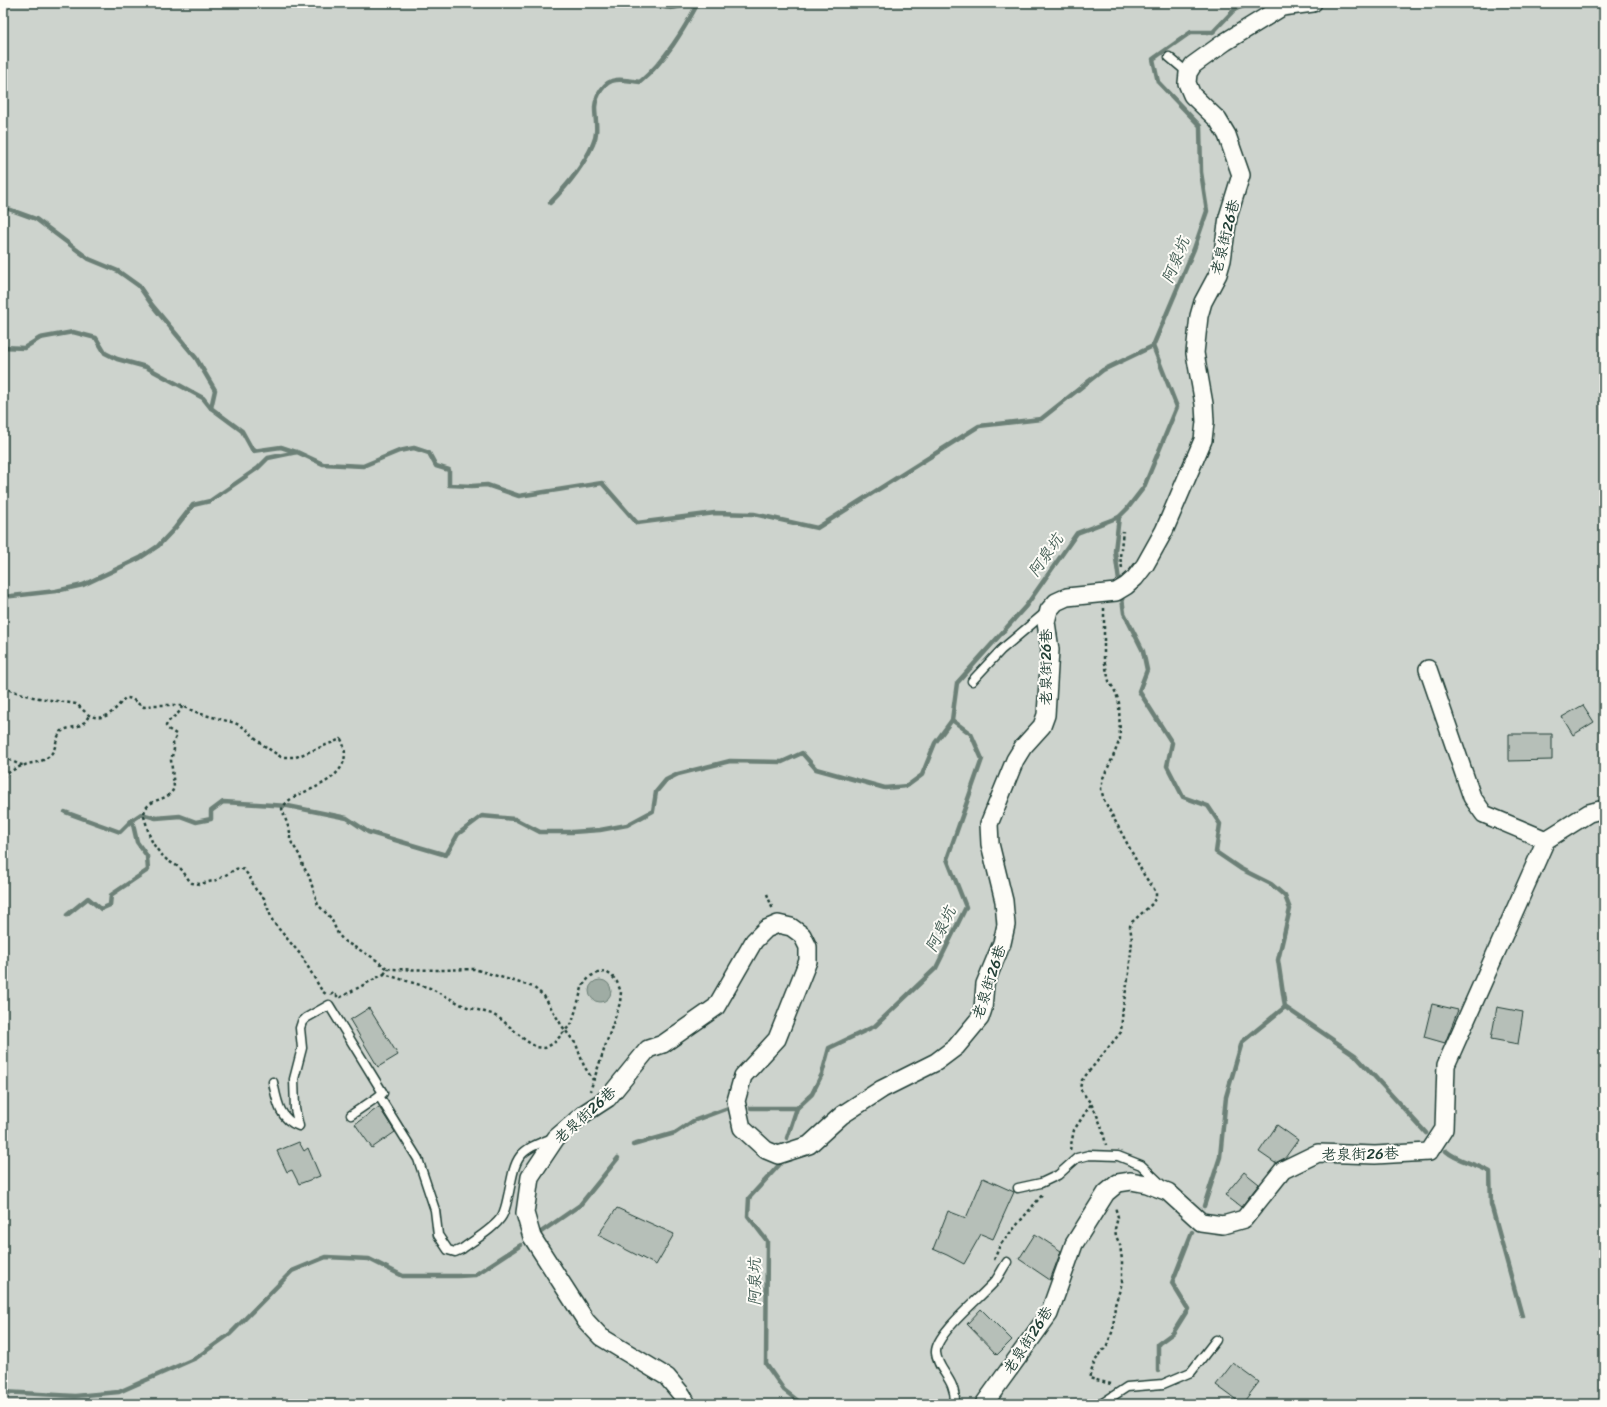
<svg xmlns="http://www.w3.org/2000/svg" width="1607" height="1407" viewBox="0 0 1607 1407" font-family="Sriracha,'LXGW WenKai TC',sans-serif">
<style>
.green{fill:#cdd3cd;stroke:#768880}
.water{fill:#9faca4;stroke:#6c8077}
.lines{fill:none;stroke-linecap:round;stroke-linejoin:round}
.stream{stroke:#6c8077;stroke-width:4.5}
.building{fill:#b6bfb8;stroke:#1f3d34}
.lane-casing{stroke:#1f3d34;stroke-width:11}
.street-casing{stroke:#1f3d34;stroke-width:20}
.path{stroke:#1f3d34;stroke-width:2.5;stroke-dasharray:3 3;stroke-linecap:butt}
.lane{stroke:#fdfcf7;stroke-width:8}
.street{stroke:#fdfcf7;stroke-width:17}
.labels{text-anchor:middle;stroke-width:4;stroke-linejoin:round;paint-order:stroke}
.street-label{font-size:15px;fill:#1f3d34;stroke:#fdfcf7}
.water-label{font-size:16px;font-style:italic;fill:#455e56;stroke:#fdfcf7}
</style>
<rect width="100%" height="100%" fill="#f0f1eb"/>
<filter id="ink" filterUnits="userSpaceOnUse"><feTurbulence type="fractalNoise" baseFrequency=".025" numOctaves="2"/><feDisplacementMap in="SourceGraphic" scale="8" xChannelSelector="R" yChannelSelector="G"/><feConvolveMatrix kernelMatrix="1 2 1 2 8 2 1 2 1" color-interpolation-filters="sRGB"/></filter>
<g filter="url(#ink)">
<rect class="green" x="3" y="3" width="1601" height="1401"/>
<circle class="water" cx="600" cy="991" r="11"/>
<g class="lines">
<g class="stream">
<path d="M652,3C666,9 674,10 688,3"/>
<path d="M550,203C568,185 583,167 593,144C599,131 595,120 595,107C596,96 604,81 616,80C623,79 633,81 640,82C665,61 683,31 698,3"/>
<path d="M3,207L36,219L89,259L118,271L139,286L152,305L196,358L215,390L211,408"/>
<path d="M3,347L24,348L40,338L73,332L96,338L105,353L117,359L146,367L203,398L211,408L242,431L253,451L281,447L296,452"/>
<path d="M1119,517L1115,551L1119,581"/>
<path d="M3,597L56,591L83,585L140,558L158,546L175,528L193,505L210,501L258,468L268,458L297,452L323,464L363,466L399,451L414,448L429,453L436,466L449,470V485L472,486L487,485L519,496L602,483L637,523L715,513L754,514L817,528L979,426L1041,419L1103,370L1153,346"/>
<path d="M1122,598L1124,613L1143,651L1147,670L1139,691L1172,743L1167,766L1183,797L1208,806L1220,824L1216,852L1241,869L1271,884L1285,896L1290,909L1278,960L1285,1007L1355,1055L1426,1133"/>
<path d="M65,812L120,832L132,820"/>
<path d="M67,915L88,898L101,909L110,905L111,895L148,870L147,856L137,842L132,820L141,814L156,818L180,816L196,822L211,819V811L223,802L288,806L347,818L368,832L446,855L458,834L482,816L515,819L540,832H572L600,830L627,825L653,811L656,792L666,780L678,774L730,761L782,762L802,753L816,769L885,788L907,786L922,775L935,743L952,720"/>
<path d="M751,1108H797"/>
<path d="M787,1138L797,1108L812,1094L822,1074L829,1048L875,1026L936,968L966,907L947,859L982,759L971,734L952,720L957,683L1026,606L1077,533L1119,517L1127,509L1144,487L1177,407L1153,346L1194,249L1207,211L1201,172L1200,126L1158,82L1153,59L1191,32H1213L1234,10L1251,3"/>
<path d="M633,1145L675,1133L693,1121L728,1108"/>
<path d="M1446,1151C1458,1162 1476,1163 1490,1172L1491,1204L1522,1316"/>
<path d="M780,1164L749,1198L748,1216L767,1241L766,1364L784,1390L802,1404"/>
<path d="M1204,1206L1220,1157L1226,1097L1242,1042L1285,1007"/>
<path d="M541,1232L580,1205L618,1158"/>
<path d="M1158,1371V1344L1173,1333L1188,1309L1172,1283L1192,1232"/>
<path d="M3,1392L75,1396L119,1392L196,1358L230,1334L292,1271L326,1257L369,1259L403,1276H458L475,1275L521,1245"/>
</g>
</g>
<g class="building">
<path d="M1583,705L1594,722L1573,735L1562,717Z"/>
<path d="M1509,734H1552V760L1509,761Z"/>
<path d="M1432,1004L1458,1010L1445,1043L1424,1037Z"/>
<path d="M1497,1007L1523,1012L1518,1044L1491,1039Z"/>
<path d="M369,1008L398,1055L378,1067L350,1020Z"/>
<path d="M379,1107L395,1132L372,1148L355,1124Z"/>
<path d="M1277,1125L1298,1140L1285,1158L1275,1163L1259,1152Z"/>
<path d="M299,1142L304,1151L308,1148L320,1176L299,1184L292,1170L287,1172L277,1151Z"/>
<path d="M1244,1172L1259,1184L1241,1207L1225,1195Z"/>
<path d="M983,1178L1014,1192L993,1239L981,1234L964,1264L947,1255L933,1249L948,1211L966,1218Z"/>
<path d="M617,1208L674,1234L656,1265L598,1235Z"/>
<path d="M1035,1234L1061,1251L1050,1280L1019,1259Z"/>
<path d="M981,1309L1012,1340L997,1355L967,1324Z"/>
<path d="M1233,1363L1259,1382L1242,1404L1216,1385Z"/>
</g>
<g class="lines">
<defs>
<g id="lane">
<path d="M1169,57L1188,73"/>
<path d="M972,681L1001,650L1046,612"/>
<path d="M273,1082C277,1101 279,1119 299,1126L295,1109L294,1079L302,1048L300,1028L302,1022L306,1018L329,1005L383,1093L379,1096L418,1159L435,1210L438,1235L448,1250L455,1252L462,1249C474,1240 495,1228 502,1216C506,1209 507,1200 509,1192C516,1156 517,1151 553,1138"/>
<path d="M351,1115L379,1096"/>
<path d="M1018,1188L1041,1183L1058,1175L1077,1158L1089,1155L1118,1156L1141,1165L1162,1185"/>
<path d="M955,1404C956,1378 938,1372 936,1353C934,1334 983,1296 996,1280C1000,1274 1003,1268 1007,1262"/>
<path d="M1101,1404L1127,1387L1163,1384L1191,1372L1216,1340"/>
</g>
<g id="street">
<path d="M1428,669L1472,797L1484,814L1546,840"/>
<path d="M687,1404L682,1395L667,1377L601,1337L586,1321L532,1237L525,1213L530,1177L556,1138L585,1113L608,1098L648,1049L663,1044L716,1007L754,941L766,929L778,924L791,927L802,935L808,947V961L777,1039L743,1076L736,1101L742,1128L766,1150L778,1155L809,1145L842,1115L882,1089L936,1062L956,1047L980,1018L983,1009L985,984L1002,943L1006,925L1004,901L990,844L989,824L1015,760L1023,747L1042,726L1046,715L1050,650L1046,622L1049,610L1056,602L1067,597L1116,592L1126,586L1135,578L1145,565L1164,531L1203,440L1205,422L1204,404L1195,353L1199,316L1203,302L1218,274L1222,260L1228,217L1241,175L1227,135L1218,120L1192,95L1187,83L1188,73L1193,65L1225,42L1282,7L1313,3"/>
<path d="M984,1404L1049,1314L1074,1244L1106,1193L1118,1183L1131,1181L1147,1184L1168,1192L1201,1222L1223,1225L1244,1219L1283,1170L1318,1153L1375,1155L1429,1152L1444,1129L1446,1065L1546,840L1589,813L1604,809"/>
</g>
</defs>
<use href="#lane" class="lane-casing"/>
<use href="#street" class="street-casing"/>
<g class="path">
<path d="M1122,568L1120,557L1123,531"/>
<path d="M1104,608V659L1109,681L1116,693L1119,703L1120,739L1113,757L1103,778L1101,789L1104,800L1144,875L1156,892V897L1152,904L1132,922L1130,926L1132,940L1129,973L1123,1007L1121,1032L1082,1080L1080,1088C1083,1094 1088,1099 1091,1104C1099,1117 1103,1131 1106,1145"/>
<path d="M3,688L33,697L76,704C81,707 86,714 91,716C107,722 116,708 125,698C134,697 136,704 144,707L154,705H179L201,714L235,723L245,728L263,745L281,757H296L341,739C352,761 338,776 318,786C307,792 288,796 282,809L290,832V840L300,856L303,866L309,876L318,905L331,918L338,934L344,941L372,957L388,969"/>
<path d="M182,706C180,716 169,717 166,726L168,729L176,734V737L173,743L174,749L171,760L174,787C171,799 158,798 150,804C143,809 143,816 146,823C150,840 154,848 167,860C171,863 176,865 180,868C185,873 187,879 192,883L200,884L217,880L236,869L240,868L244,870L249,876L256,890L264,898L273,922L301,955L322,991L326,994"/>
<path d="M3,758C11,759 16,765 24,765"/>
<path d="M3,777C9,772 17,767 25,765C33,762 41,763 48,757C58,749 54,740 61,732C67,726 77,729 83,723C86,722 87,718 89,716"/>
<path d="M767,894L773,910"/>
<path d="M384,974L388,969L441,970L474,969L533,987L544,996L562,1026L576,1044L584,1066L593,1080"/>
<path d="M331,995L334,993L339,998L384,974L430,988L464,1006L492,1014L502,1020L525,1040L536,1047L545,1048L554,1043L572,1023L582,988L585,982L591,976L598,973L606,972L612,976L617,982L621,992L620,1003L590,1091"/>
<path d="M1070,1150L1074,1130L1091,1104"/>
<path d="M994,1260L1000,1245L1043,1194"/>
<path d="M1111,1384L1089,1378L1095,1361L1107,1345L1113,1330L1115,1305L1122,1283V1260L1120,1245L1116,1236L1115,1229L1118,1217L1115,1207"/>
</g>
<use href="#lane" class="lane"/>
<use href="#street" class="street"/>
</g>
</g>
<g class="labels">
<g class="street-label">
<text transform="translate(1225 237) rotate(-76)" y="5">老泉街26巷</text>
<text transform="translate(1046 667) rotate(-90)" y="5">老泉街26巷</text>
<text transform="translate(989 982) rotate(-72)" y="5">老泉街26巷</text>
<text transform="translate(585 1115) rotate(-42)" y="5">老泉街26巷</text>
<text transform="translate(1360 1154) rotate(-1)" y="5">老泉街26巷</text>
<text transform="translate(1028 1340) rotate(-57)" y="5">老泉街26巷</text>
</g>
<g class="water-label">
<text transform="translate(1175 260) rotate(-68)" y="6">阿泉坑</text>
<text transform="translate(1045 555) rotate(-55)" y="6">阿泉坑</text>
<text transform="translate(940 929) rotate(-64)" y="6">阿泉坑</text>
<text transform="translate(754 1282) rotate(-90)" y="6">阿泉坑</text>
</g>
</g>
<rect width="1607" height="1407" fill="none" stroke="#fdfcf7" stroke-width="16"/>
<rect x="8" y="8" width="1591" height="1391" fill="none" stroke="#1f3d34" stroke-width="1.5" filter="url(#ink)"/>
</svg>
